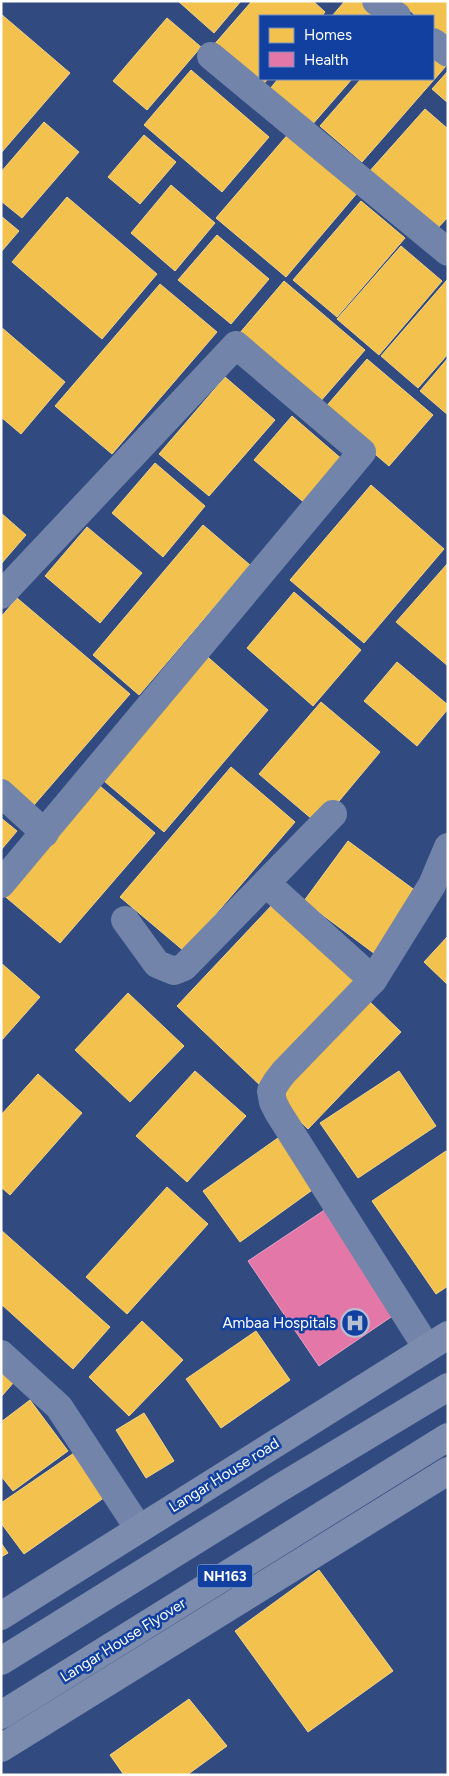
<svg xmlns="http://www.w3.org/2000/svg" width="449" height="1776" viewBox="0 0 449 1776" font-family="Figtree,sans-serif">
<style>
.homes{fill:#f2c14e;stroke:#f6d483}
.health{fill:#e377a8;stroke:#eba0c2}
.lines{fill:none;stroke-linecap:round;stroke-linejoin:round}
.minor{stroke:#7284a9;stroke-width:28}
.primary{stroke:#7c8caf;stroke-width:28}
.trunk{stroke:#7c8caf;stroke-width:28}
.labels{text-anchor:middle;stroke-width:5;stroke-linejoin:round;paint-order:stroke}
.shield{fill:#1140a0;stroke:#b8c6e2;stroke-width:1}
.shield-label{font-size:14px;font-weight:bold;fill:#fff}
.poi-label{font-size:15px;fill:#fff;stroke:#1140a0;text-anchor:end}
.street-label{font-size:15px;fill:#fff;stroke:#1140a0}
</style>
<rect width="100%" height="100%" fill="#314b80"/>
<g class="homes">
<path d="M178,1H241L214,33Z"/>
<path d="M252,1H313L325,12L322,16H260V79H268L259,89L212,47Z"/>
<path d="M345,1H361L379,16H332Z"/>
<path d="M399,1H448V39L433,31V16H416Z"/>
<path d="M1,14L70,73L1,153Z"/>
<path d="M167,18L201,47L147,110L113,81Z"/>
<path d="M433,54L446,66L362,162L320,126L361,79H433Z"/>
<path d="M191,70L269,137L222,192L144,125Z"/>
<path d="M448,71V103L432,89Z"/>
<path d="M278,79H352L311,126L269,90Z"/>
<path d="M425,109L448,129V217L435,231L368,173Z"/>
<path d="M44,122L79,152L22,218L1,201V172Z"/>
<path d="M290,132L358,192L286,277L216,218Z"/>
<path d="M144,135L176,162L140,204L108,177Z"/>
<path d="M171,185L215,223L175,271L131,233Z"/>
<path d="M67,197L157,274L102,339L12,262Z"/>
<path d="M361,201L405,238L337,317L293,280Z"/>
<path d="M1,216L19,231L1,252Z"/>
<path d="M217,235L269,279L231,324L178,280Z"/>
<path d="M401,246L442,281L379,355L337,319Z"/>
<path d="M447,280L448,354L418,388L381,356Z"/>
<path d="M284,281L365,350L319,403L239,334Z"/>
<path d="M160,284L217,332L112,454L55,406Z"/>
<path d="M1,327L65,382L21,434L1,417Z"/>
<path d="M448,358V415L420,391Z"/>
<path d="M367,359L433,415L389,466L323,410Z"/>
<path d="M225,377L275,420L209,496L159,454Z"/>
<path d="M292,416L344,461L307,505L254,460Z"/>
<path d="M155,463L205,506L163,557L112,513Z"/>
<path d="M371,485L444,549L364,643L290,580Z"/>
<path d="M1,513L26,535L1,564Z"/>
<path d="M203,525L250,565L139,695L93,655Z"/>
<path d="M87,527L142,573L100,623L45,576Z"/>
<path d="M448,563V666L396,622Z"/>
<path d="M294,592L361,650L313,706L247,648Z"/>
<path d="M17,598L130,694L34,805L1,777V617Z"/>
<path d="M202,652L268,710L164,832L97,775Z"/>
<path d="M397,662L448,705V709L417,746L364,701Z"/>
<path d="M321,702L380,752L319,825L259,774Z"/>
<path d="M231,767L295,822L184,951L120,897Z"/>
<path d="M94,781L155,833L60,943L1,893Z"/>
<path d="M1,818L17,831L1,850Z"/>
<path d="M348,841L424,897L379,957L304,901Z"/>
<path d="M273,904L360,987L264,1089L177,1006Z"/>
<path d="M448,936V985L424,962Z"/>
<path d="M1,963L40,997L1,1041Z"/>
<path d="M128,993L184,1046L130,1102L75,1050Z"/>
<path d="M368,1000L401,1032L308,1129L275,1097Z"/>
<path d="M195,1071L246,1116L187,1182L136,1136Z"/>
<path d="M399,1071L436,1126L358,1178L320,1123Z"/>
<path d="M38,1074L82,1113L10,1195L1,1187V1115Z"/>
<path d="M285,1133L322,1183L240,1242L203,1191Z"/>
<path d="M446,1151L448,1155V1286L436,1294L372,1201Z"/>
<path d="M167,1187L208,1224L127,1314L86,1277Z"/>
<path d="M1,1230L110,1327L73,1369L1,1304Z"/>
<path d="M142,1321L183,1360L129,1416L89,1377Z"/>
<path d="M256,1331L290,1380L221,1428L186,1379Z"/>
<path d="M1,1372L14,1382L1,1397Z"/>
<path d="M30,1400L68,1451L13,1491L1,1476V1422Z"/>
<path d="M144,1413L174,1461L146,1478L116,1430Z"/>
<path d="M74,1453L105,1497L24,1554L1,1523V1503Z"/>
<path d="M1,1543L8,1553L1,1557Z"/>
<path d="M319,1570L393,1671L308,1732L235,1631Z"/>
<path d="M189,1699L227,1746L187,1775H124L110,1755Z"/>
</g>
<path class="health" d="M326,1209L397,1313L319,1366L248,1261Z"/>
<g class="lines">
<g class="minor">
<path d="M376,1L397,16"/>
<path d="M433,42L448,53"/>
<path d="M211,56L448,252"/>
<path d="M1,595L236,345L362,452L1,884"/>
<path d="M1,793L45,833"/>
<path d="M267,884L373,980"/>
<path d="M125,920L157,964L174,971L184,967L333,814"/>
<path d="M427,1348L278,1112L273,1102L271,1091L277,1081L284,1072L373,980L432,885L448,847"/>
<path d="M1,1354L59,1407L139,1529"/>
</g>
<g class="primary">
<path d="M1,1616L448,1335"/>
<path d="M1,1748L448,1471"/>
</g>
<g class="trunk">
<path d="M1,1661L278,1489L448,1387"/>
<path d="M1,1715L448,1437"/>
</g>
</g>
<defs>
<symbol id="hospital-ring" viewBox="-11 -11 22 22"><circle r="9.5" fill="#1140a0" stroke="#b7c0d3" stroke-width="1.5"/><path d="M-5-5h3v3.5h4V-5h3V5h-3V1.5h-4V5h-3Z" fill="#b7c0d3"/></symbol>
</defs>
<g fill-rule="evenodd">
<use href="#hospital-ring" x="339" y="1307" width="32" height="32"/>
</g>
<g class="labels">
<rect class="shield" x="197.5" y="1564.5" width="55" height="23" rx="4"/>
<g class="shield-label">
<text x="225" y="1581">NH163</text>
</g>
<g class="poi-label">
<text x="336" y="1328">Ambaa Hospitals</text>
</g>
<g class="street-label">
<text transform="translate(224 1475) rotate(-32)" y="5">Langar House road</text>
<text transform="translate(123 1640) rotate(-32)" y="5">Langar House Flyover</text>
</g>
</g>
<rect width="449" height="1776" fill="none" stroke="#ffffff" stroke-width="5"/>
<rect x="259" y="15" width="175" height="65" fill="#1140a0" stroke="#708cc6"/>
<rect x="269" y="28" width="25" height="15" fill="#f2c14e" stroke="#708cc6"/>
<text x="304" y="40" font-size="15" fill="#ffffff">Homes</text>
<rect x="269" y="52" width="25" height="15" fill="#e377a8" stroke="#708cc6"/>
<text x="304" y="65" font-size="15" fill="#ffffff">Health</text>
</svg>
